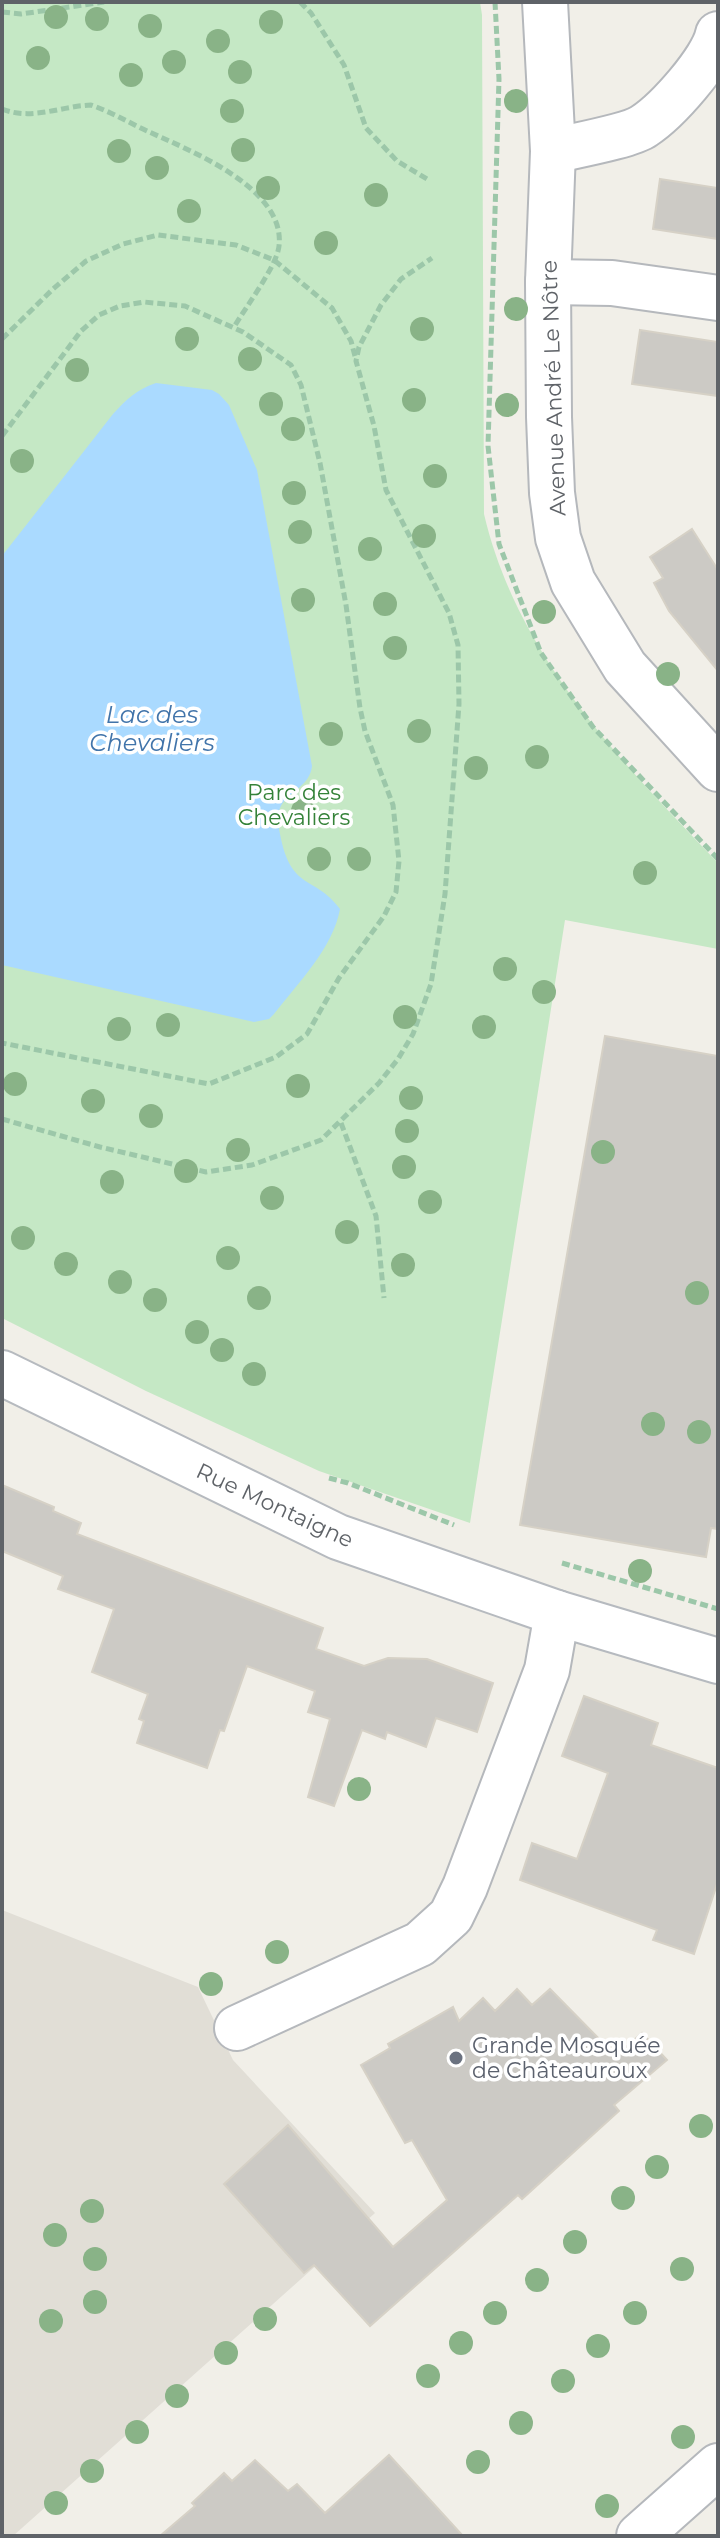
<svg xmlns="http://www.w3.org/2000/svg" width="720" height="2538" viewBox="0 0 720 2538" font-family="Montserrat,sans-serif">
<style>
.education{fill:#e1ded6}
.green{fill:#c5e8c5}
.water{fill:#aadaff}
.building{fill:#cccac5;stroke:#d6d1c6;stroke-width:2}
.lines{fill:none;stroke-linecap:round;stroke-linejoin:round}
.street-casing{stroke:#b5b8bc;stroke-width:48}
.secondary-casing{stroke:#b6babf;stroke-width:48}
.path{stroke:#9cc7a9;stroke-width:5;stroke-dasharray:8 4;stroke-linecap:butt}
.street{stroke:#fff;stroke-width:44}
.secondary{stroke:#fff;stroke-width:44}
.tree{fill:#89b387}
.worship-dot{fill:#6b7280;stroke:#fff;stroke-width:3}
.labels{text-anchor:middle;stroke-width:7;stroke-linejoin:round;paint-order:stroke}
.street-label{font-size:22px;fill:#5f6368;stroke:#fff}
.park-label{font-size:22px;fill:#348238;stroke:#fff}
.worship-label{font-size:22px;fill:#5b616d;stroke:#fff;text-anchor:start}
.water-label{font-size:24px;font-style:italic;fill:#4174aa;stroke:#fff}
</style>
<rect width="100%" height="100%" fill="#f1efe8"/>
<path class="education" d="M2,1910L198,1987L233,2060L375,2213L13,2536H2Z"/>
<path class="green" d="M2,2H480L482,15L484,514C517,655 621,762 718,863V949L565,920L470,1523L319,1471L146,1391L2,1318Z"/>
<path class="water" d="M156,383L212,390L219,394L229,405L257,470L312,766C310,785 292,790 282,804C276,814 278,824 280,834C291,892 314,874 340,909C333,948 298,983 274,1014L269,1019L254,1022L2,965V556L113,414C126,400 137,389 156,383Z"/>
<g class="building">
<path d="M660,179L718,188V239L653,229Z"/>
<path d="M640,330L718,342V396L632,384Z"/>
<path d="M692,529L718,570V671L669,611L654,583L663,578L650,557Z"/>
<path d="M605,1036L718,1056V1529L711,1528L706,1557L520,1525Z"/>
<path d="M2,1485L54,1507L53,1511L81,1523L77,1534L323,1628L316,1649L364,1666L388,1658L427,1659L493,1683L477,1732L436,1718L426,1747L387,1732L385,1739L362,1730L334,1806L308,1797L330,1719L308,1712L315,1691L247,1666L224,1731L220,1730L207,1768L137,1743L144,1721L139,1719L148,1694L92,1672L114,1609L58,1589L63,1576L2,1551Z"/>
<path d="M584,1696L658,1723L651,1745L718,1768V1881L694,1954L653,1940L657,1930L520,1880L532,1843L577,1859L608,1773L562,1756Z"/>
<path d="M517,1989L532,2005L550,1989L616,2056L642,2033L667,2060L614,2105L619,2111L522,2199L518,2195L370,2326L314,2265L304,2273L224,2184L288,2125L393,2247L447,2200L412,2140L405,2143L361,2065L390,2048L388,2044L453,2007L459,2021L483,1998L495,2011Z"/>
<path d="M389,2455L463,2536H160L195,2506L192,2503L224,2473L232,2481L255,2460L288,2491L297,2484L325,2513Z"/>
</g>
<g class="lines">
<defs>
<g id="street">
<path d="M545,2L553,151L548,282L549,417L552,493L558,538L573,582L625,667L718,769"/>
<path d="M553,151C573,146 630,136 644,126C667,111 713,60 718,34"/>
<path d="M548,282L612,283L718,298"/>
<path d="M237,2028L420,1944L451,1916L465,1887L547,1670L557,1613"/>
<path d="M639,2536L718,2466"/>
</g>
<path id="secondary" d="M2,1373L338,1537L557,1613L718,1661"/>
</defs>
<use href="#street" class="street-casing"/>
<use href="#secondary" class="secondary-casing"/>
<g class="path">
<path d="M300,2L311,13L344,65L366,128L397,161L427,179"/>
<path d="M495,2L499,79L488,446L499,544L541,653L593,727L718,859"/>
<path d="M2,12L21,14L104,2"/>
<path d="M2,109C32,121 61,106 91,105C111,112 128,122 147,131C189,150 286,188 279,246C277,266 245,308 234,327"/>
<path d="M2,339L53,289L86,261L123,244L158,235L236,245L274,260L332,308L351,341L355,356"/>
<path d="M2,436L81,331L99,315L120,306L144,302L185,306L243,332L291,365L301,385L320,463L346,605L360,708L365,731L393,805L399,861L396,892L384,916L339,978L307,1034L276,1057L209,1084L2,1043"/>
<path d="M2,1119L100,1147L206,1172L252,1165L321,1140L379,1083L398,1059L413,1034L431,984L445,894L459,704L458,645L449,613L386,490L374,426L356,361L359,347L381,305L401,279L432,258"/>
<path d="M341,1123L376,1216L384,1298"/>
<path d="M329,1478L348,1483L454,1525"/>
<path d="M562,1563L718,1609"/>
</g>
<use href="#street" class="street"/>
<use href="#secondary" class="secondary"/>
</g>
<g class="tree">
<circle cx="56" cy="17" r="12"/>
<circle cx="97" cy="19" r="12"/>
<circle cx="271" cy="22" r="12"/>
<circle cx="150" cy="26" r="12"/>
<circle cx="218" cy="41" r="12"/>
<circle cx="38" cy="58" r="12"/>
<circle cx="174" cy="62" r="12"/>
<circle cx="240" cy="72" r="12"/>
<circle cx="131" cy="75" r="12"/>
<circle cx="516" cy="101" r="12"/>
<circle cx="232" cy="111" r="12"/>
<circle cx="243" cy="150" r="12"/>
<circle cx="119" cy="151" r="12"/>
<circle cx="157" cy="168" r="12"/>
<circle cx="268" cy="188" r="12"/>
<circle cx="376" cy="195" r="12"/>
<circle cx="189" cy="211" r="12"/>
<circle cx="326" cy="243" r="12"/>
<circle cx="516" cy="309" r="12"/>
<circle cx="422" cy="329" r="12"/>
<circle cx="187" cy="339" r="12"/>
<circle cx="250" cy="359" r="12"/>
<circle cx="77" cy="370" r="12"/>
<circle cx="414" cy="400" r="12"/>
<circle cx="271" cy="404" r="12"/>
<circle cx="507" cy="405" r="12"/>
<circle cx="293" cy="429" r="12"/>
<circle cx="22" cy="461" r="12"/>
<circle cx="435" cy="476" r="12"/>
<circle cx="294" cy="493" r="12"/>
<circle cx="300" cy="532" r="12"/>
<circle cx="424" cy="536" r="12"/>
<circle cx="370" cy="549" r="12"/>
<circle cx="303" cy="600" r="12"/>
<circle cx="385" cy="604" r="12"/>
<circle cx="544" cy="612" r="12"/>
<circle cx="395" cy="648" r="12"/>
<circle cx="668" cy="674" r="12"/>
<circle cx="419" cy="731" r="12"/>
<circle cx="331" cy="734" r="12"/>
<circle cx="537" cy="757" r="12"/>
<circle cx="476" cy="768" r="12"/>
<circle cx="303" cy="811" r="12"/>
<circle cx="319" cy="859" r="12"/>
<circle cx="359" cy="859" r="12"/>
<circle cx="645" cy="873" r="12"/>
<circle cx="505" cy="969" r="12"/>
<circle cx="544" cy="992" r="12"/>
<circle cx="405" cy="1017" r="12"/>
<circle cx="168" cy="1025" r="12"/>
<circle cx="484" cy="1027" r="12"/>
<circle cx="119" cy="1029" r="12"/>
<circle cx="15" cy="1084" r="12"/>
<circle cx="298" cy="1086" r="12"/>
<circle cx="411" cy="1098" r="12"/>
<circle cx="93" cy="1101" r="12"/>
<circle cx="151" cy="1116" r="12"/>
<circle cx="407" cy="1131" r="12"/>
<circle cx="238" cy="1150" r="12"/>
<circle cx="603" cy="1152" r="12"/>
<circle cx="404" cy="1167" r="12"/>
<circle cx="186" cy="1171" r="12"/>
<circle cx="112" cy="1182" r="12"/>
<circle cx="272" cy="1198" r="12"/>
<circle cx="430" cy="1202" r="12"/>
<circle cx="347" cy="1232" r="12"/>
<circle cx="23" cy="1238" r="12"/>
<circle cx="228" cy="1258" r="12"/>
<circle cx="66" cy="1264" r="12"/>
<circle cx="403" cy="1265" r="12"/>
<circle cx="120" cy="1282" r="12"/>
<circle cx="697" cy="1293" r="12"/>
<circle cx="259" cy="1298" r="12"/>
<circle cx="155" cy="1300" r="12"/>
<circle cx="197" cy="1332" r="12"/>
<circle cx="222" cy="1350" r="12"/>
<circle cx="254" cy="1374" r="12"/>
<circle cx="653" cy="1424" r="12"/>
<circle cx="699" cy="1432" r="12"/>
<circle cx="640" cy="1571" r="12"/>
<circle cx="359" cy="1789" r="12"/>
<circle cx="277" cy="1952" r="12"/>
<circle cx="211" cy="1984" r="12"/>
<circle cx="701" cy="2126" r="12"/>
<circle cx="657" cy="2167" r="12"/>
<circle cx="623" cy="2198" r="12"/>
<circle cx="92" cy="2211" r="12"/>
<circle cx="55" cy="2235" r="12"/>
<circle cx="575" cy="2242" r="12"/>
<circle cx="95" cy="2259" r="12"/>
<circle cx="682" cy="2269" r="12"/>
<circle cx="537" cy="2280" r="12"/>
<circle cx="95" cy="2302" r="12"/>
<circle cx="495" cy="2313" r="12"/>
<circle cx="635" cy="2313" r="12"/>
<circle cx="265" cy="2319" r="12"/>
<circle cx="51" cy="2321" r="12"/>
<circle cx="461" cy="2343" r="12"/>
<circle cx="598" cy="2346" r="12"/>
<circle cx="226" cy="2353" r="12"/>
<circle cx="428" cy="2376" r="12"/>
<circle cx="563" cy="2381" r="12"/>
<circle cx="177" cy="2396" r="12"/>
<circle cx="521" cy="2423" r="12"/>
<circle cx="137" cy="2432" r="12"/>
<circle cx="683" cy="2437" r="12"/>
<circle cx="478" cy="2462" r="12"/>
<circle cx="92" cy="2471" r="12"/>
<circle cx="56" cy="2503" r="12"/>
<circle cx="607" cy="2506" r="12"/>
</g>
<circle class="worship-dot" cx="456" cy="2058" r="8"/>
<g class="labels">
<g class="street-label">
<text transform="translate(553 388) rotate(-92)" y="8">Avenue André Le Nôtre</text>
<text transform="translate(275 1505) rotate(25)" y="8">Rue Montaigne</text>
</g>
<g class="park-label">
<text x="294" y="800">Parc des<tspan x="294" dy="25">Chevaliers</tspan></text>
</g>
<g class="worship-label">
<text x="472" y="2053">Grande Mosquée<tspan x="472" dy="25">de Châteauroux</tspan></text>
</g>
<g class="water-label">
<text x="152" y="723">Lac des<tspan x="152" dy="28">Chevaliers</tspan></text>
</g>
</g>
<rect width="720" height="2538" fill="none" stroke="#5f6368" stroke-width="8"/>
</svg>
